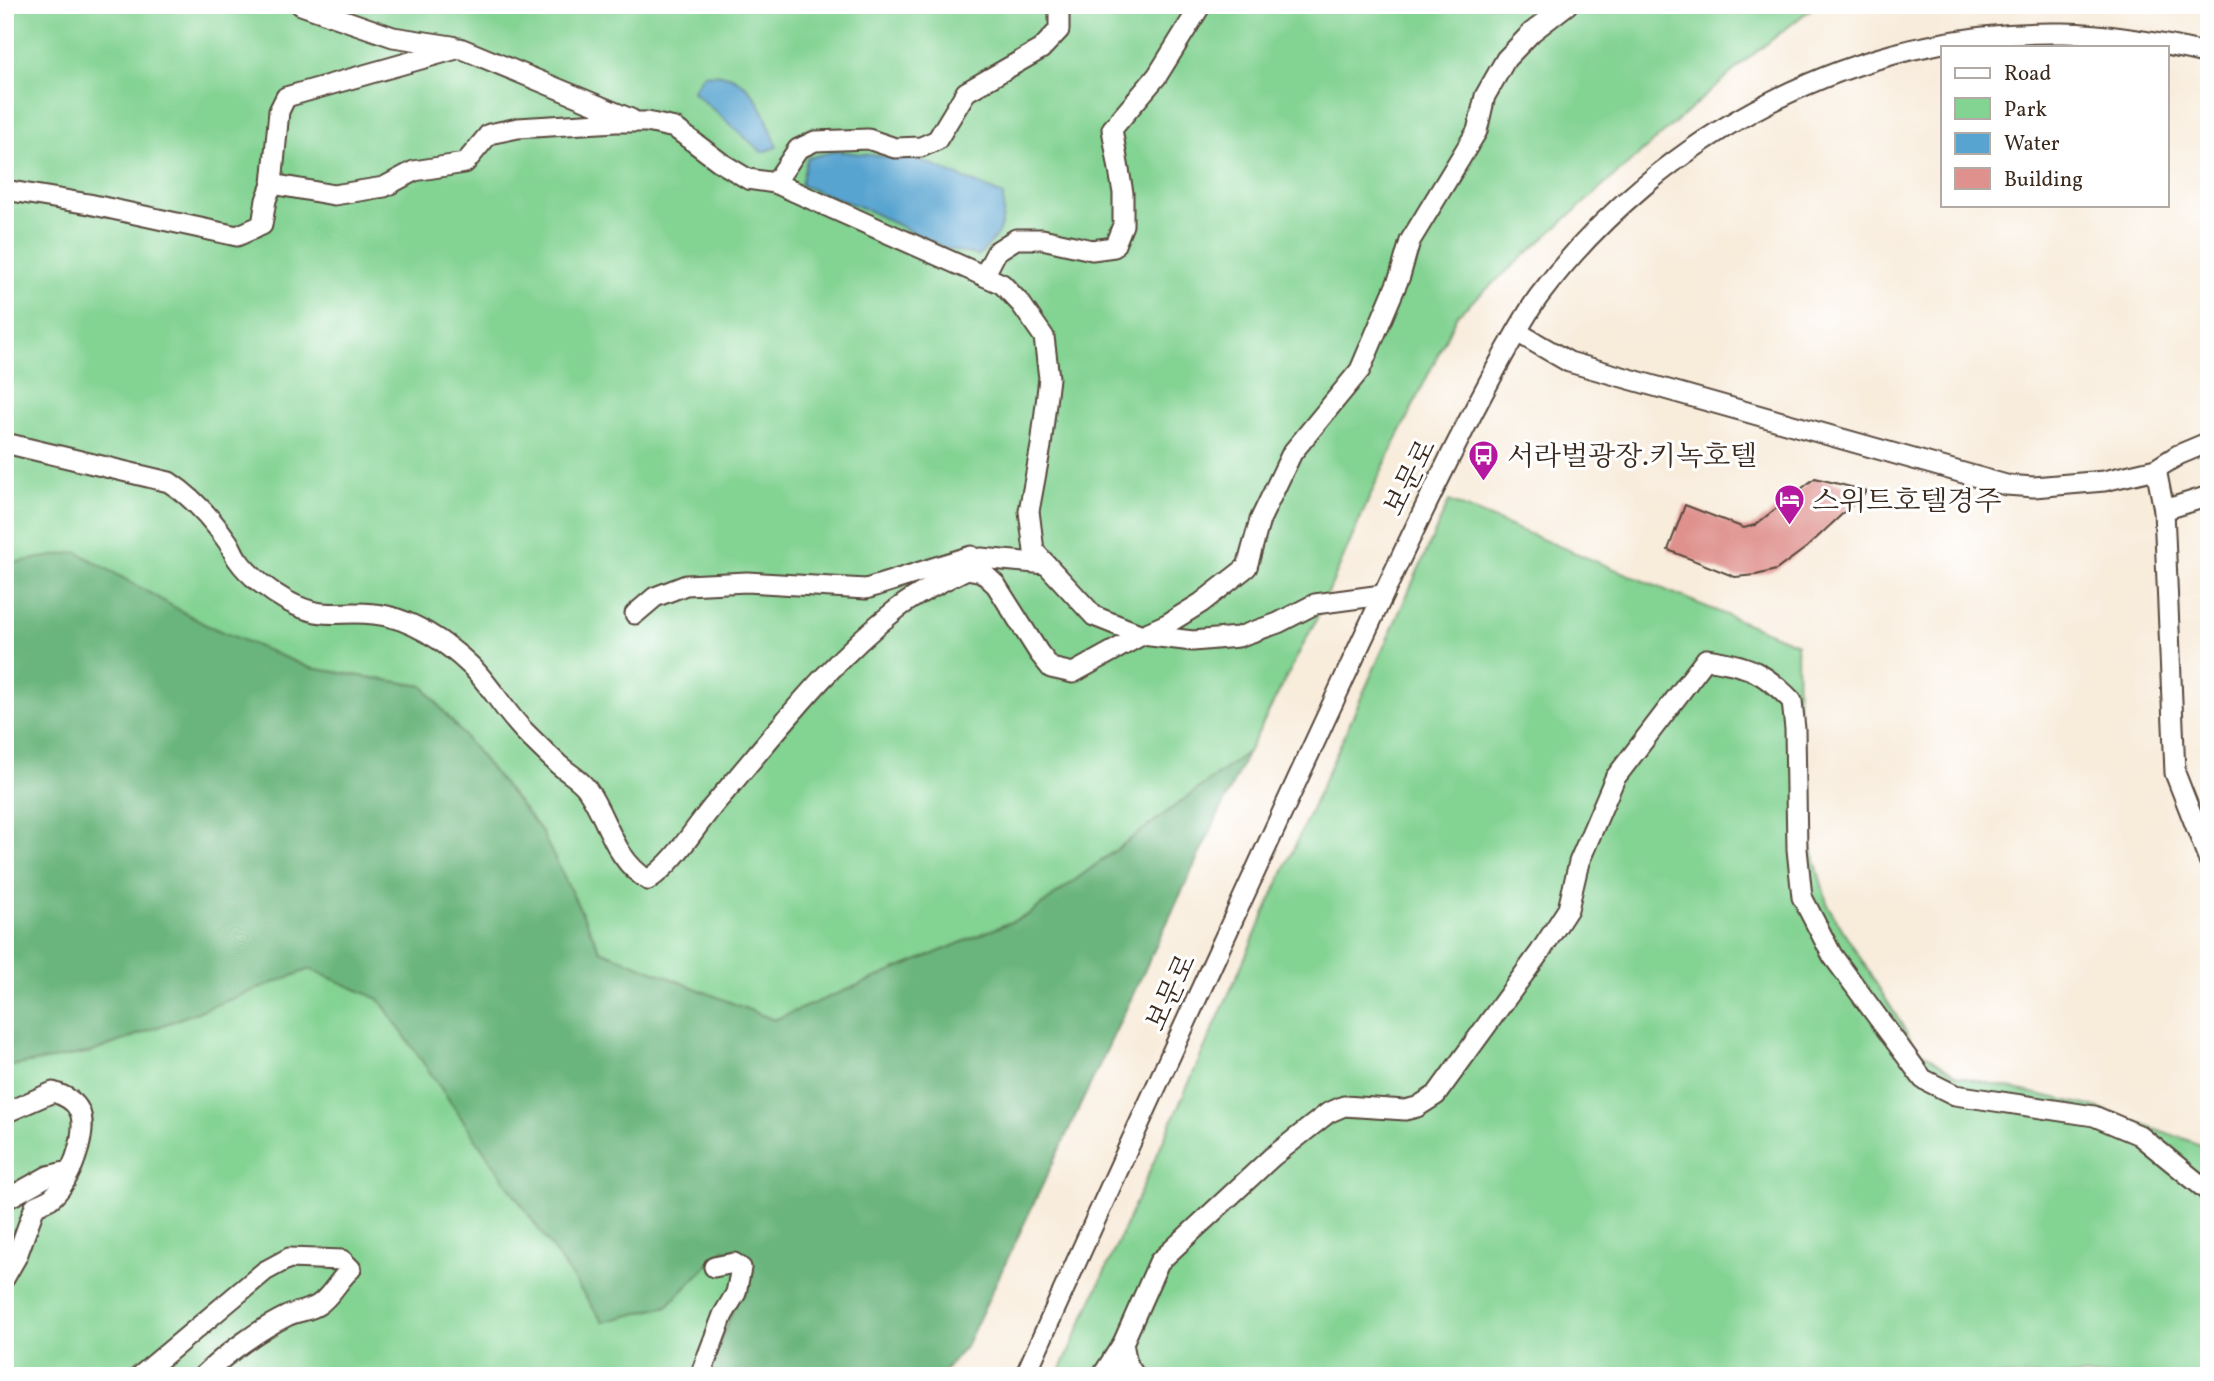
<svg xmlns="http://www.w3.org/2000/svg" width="2214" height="1381" viewBox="0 0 2214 1381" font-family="Vollkorn,'Noto Serif KR',serif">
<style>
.green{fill:#83d393;stroke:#5f7e58;stroke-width:2}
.forest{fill:#6ab57d;stroke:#52704e;stroke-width:2}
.water{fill:#58a4d0;stroke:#4a6777;stroke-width:2}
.building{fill:#df918d}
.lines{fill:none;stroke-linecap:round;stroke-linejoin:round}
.minor-casing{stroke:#57473a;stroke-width:23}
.minor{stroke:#fff;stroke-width:19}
.labels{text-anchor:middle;stroke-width:6;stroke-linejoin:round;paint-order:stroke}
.poi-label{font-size:28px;fill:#3b2a1e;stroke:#fff;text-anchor:start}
.street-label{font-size:28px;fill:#3b2a1e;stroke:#fff}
</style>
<rect width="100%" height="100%" fill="#fff"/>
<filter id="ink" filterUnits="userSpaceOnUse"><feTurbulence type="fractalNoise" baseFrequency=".0143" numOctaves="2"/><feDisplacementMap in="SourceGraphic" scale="14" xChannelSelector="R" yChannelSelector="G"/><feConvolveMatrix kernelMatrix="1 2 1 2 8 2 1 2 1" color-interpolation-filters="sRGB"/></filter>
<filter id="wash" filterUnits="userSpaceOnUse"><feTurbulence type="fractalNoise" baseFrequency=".00686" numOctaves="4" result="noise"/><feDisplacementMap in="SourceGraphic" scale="28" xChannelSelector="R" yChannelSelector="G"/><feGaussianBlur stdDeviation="1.57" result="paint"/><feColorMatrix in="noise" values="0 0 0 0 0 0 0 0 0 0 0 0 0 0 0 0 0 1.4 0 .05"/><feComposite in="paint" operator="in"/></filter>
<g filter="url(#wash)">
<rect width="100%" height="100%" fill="#f8ecdb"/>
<g class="green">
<path d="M5,5H1816L1746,60L1457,315L1377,480L1318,616L1248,752L1028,915L774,1020L600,950L540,829L423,686L310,668L206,625L77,552L5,564Z"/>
<path d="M1449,501L1797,644L1799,804L1828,906L1915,1046L1957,1076L2095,1107L2209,1148V1376H1058Z"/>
<path d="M310,969L379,999L603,1321L667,1306L724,1249L748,1255L742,1287L707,1376H5V1067L92,1052Z"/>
</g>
<path class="forest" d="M77,552L206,625L310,668L423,686L540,829L600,950L774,1020L1028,915L1248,752L966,1346L940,1376H707L742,1287L747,1255L724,1249L667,1306L603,1322L379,999L310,969L92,1052L5,1067V564Z"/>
<g class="water">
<path d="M704,74C713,75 725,74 732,77C759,90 768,121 777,147L762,152L692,91Z"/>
<path d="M836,151L923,161L1003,195C1006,224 999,237 978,256L945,248L865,209L801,185L807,158Z"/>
</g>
<g id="blocks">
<path class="building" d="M1815,478L1867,491L1807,547L1776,570L1756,575L1735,577L1668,550L1685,505L1744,528L1755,525Z"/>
</g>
</g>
<g filter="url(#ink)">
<use href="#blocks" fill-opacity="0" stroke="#57473a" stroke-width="2"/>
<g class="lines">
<defs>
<g id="minor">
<path d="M301,5L393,37L452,46"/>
<path d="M775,183L798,149L815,141L868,139L895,148L921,147L937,140L966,92L1041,49L1059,30V5"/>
<path d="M272,184L279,111L286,97L460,48L631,119"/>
<path d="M5,190L89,204L237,236L262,225L266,200L272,184L334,195L384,187L414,171L465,163L489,134L518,128L616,122H647L675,128L720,162L748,179L775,183L1002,284L1021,304L1044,337L1049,378L1041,446L1029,511L1034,551L1094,616L1142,635L1193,641L1238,637L1278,623L1315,604L1382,595"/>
<path d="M984,276L997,251L1016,239H1042L1092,250L1114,247L1123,225V193L1112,129L1157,76L1201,5"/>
<path d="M1517,332L1569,362L2006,485L2034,487L2104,481L2156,469L2178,455L2209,442"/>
<path d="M5,443L169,482C192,497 212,519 228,542C232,548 234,555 238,560C249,576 271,592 287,601C324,621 337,610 374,614C409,617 446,642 471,666C491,686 505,712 525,732C536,743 547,754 559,765C568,773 580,779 587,789C608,819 614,860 648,880C677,861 695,826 718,800C775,734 828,663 897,609C918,593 943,581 967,569"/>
<path d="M2156,469L2164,510L2175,773L2209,860"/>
<path d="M2164,510L2209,496"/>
<path d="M1046,564L981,558L967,569L982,572L996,585L1039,653L1051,668L1073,673L1142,635L1167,624L1201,603L1247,567L1260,520L1292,453L1360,370L1400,276L1410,241L1477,131L1485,96L1506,59L1532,32L1567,5"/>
<path d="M635,614L655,597L686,585L747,582L866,589L971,556"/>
<path d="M5,1113L53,1092C63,1095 74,1100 79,1110C90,1131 69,1186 50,1199C45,1202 40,1203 35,1206L17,1256L5,1277"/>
<path d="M5,1200L48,1176L69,1171"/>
<path d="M1123,1343L1159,1262L1272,1157L1328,1113L1344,1106L1405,1110L1417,1107L1436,1095L1540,952L1568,909L1579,862L1615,778L1706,659C1747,665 1763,671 1792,701L1795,729L1797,849L1802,897L1832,955L1923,1079L1955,1095L2094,1116L2139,1135L2209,1192"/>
<path d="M140,1376L265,1271L289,1258L342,1260L351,1269C338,1280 332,1296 318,1305C309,1311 297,1311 287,1316C260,1329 225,1354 203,1376"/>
<path d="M700,1376L723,1315L736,1293L741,1268L734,1263L714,1267"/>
<path d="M1025,1376C1114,1176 1207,977 1298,778C1348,671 1396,564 1449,459C1467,423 1485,389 1504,354C1515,335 1526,314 1539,296C1662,133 1858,29 2063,33C2112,34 2161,43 2209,54"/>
<path d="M1102,1376L1123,1343L1127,1364L1135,1376"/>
</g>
</defs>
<use href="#minor" class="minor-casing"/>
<use href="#minor" class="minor"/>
</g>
</g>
<defs>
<symbol id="bus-pin" viewBox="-11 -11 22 30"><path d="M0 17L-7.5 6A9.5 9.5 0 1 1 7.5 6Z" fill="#b5179e" stroke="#fff"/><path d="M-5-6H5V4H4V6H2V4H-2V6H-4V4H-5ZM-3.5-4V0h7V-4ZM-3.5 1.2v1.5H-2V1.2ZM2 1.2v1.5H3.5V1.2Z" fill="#fff"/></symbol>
<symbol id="hotel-pin" viewBox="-11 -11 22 30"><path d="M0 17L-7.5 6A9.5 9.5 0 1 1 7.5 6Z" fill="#b5179e" stroke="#fff"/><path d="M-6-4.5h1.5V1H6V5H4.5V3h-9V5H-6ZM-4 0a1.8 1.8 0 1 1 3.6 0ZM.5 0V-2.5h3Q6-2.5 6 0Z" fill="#fff"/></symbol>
</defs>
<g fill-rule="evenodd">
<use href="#bus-pin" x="1466" y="438" width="35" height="47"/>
<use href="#hotel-pin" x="1772" y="482" width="35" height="47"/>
</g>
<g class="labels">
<g class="poi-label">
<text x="1507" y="465">서라벌광장.키녹호텔</text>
<text x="1812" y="510">스위트호텔경주</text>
</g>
<g class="street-label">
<text transform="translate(1409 477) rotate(-63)" y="10">보문로</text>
<text transform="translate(1170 992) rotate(-65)" y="10">보문로</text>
</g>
</g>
<rect width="2214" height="1381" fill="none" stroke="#fff" stroke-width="28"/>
<rect x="1941" y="46" width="228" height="161" fill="#ffffff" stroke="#b1aaa5" stroke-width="2"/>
<rect x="1955" y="68" width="35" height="10" fill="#ffffff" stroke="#b1aaa5" stroke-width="2"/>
<text x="2004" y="80" font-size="21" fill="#3b2a1e">Road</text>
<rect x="1955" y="98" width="35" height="21" fill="#83d393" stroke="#b1aaa5" stroke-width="2"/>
<text x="2004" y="116" font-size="21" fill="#3b2a1e">Park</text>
<rect x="1955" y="133" width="35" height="21" fill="#58a4d0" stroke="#b1aaa5" stroke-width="2"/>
<text x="2004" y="150" font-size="21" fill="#3b2a1e">Water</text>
<rect x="1955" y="168" width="35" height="21" fill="#df918d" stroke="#b1aaa5" stroke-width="2"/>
<text x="2004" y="186" font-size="21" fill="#3b2a1e">Building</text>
</svg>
